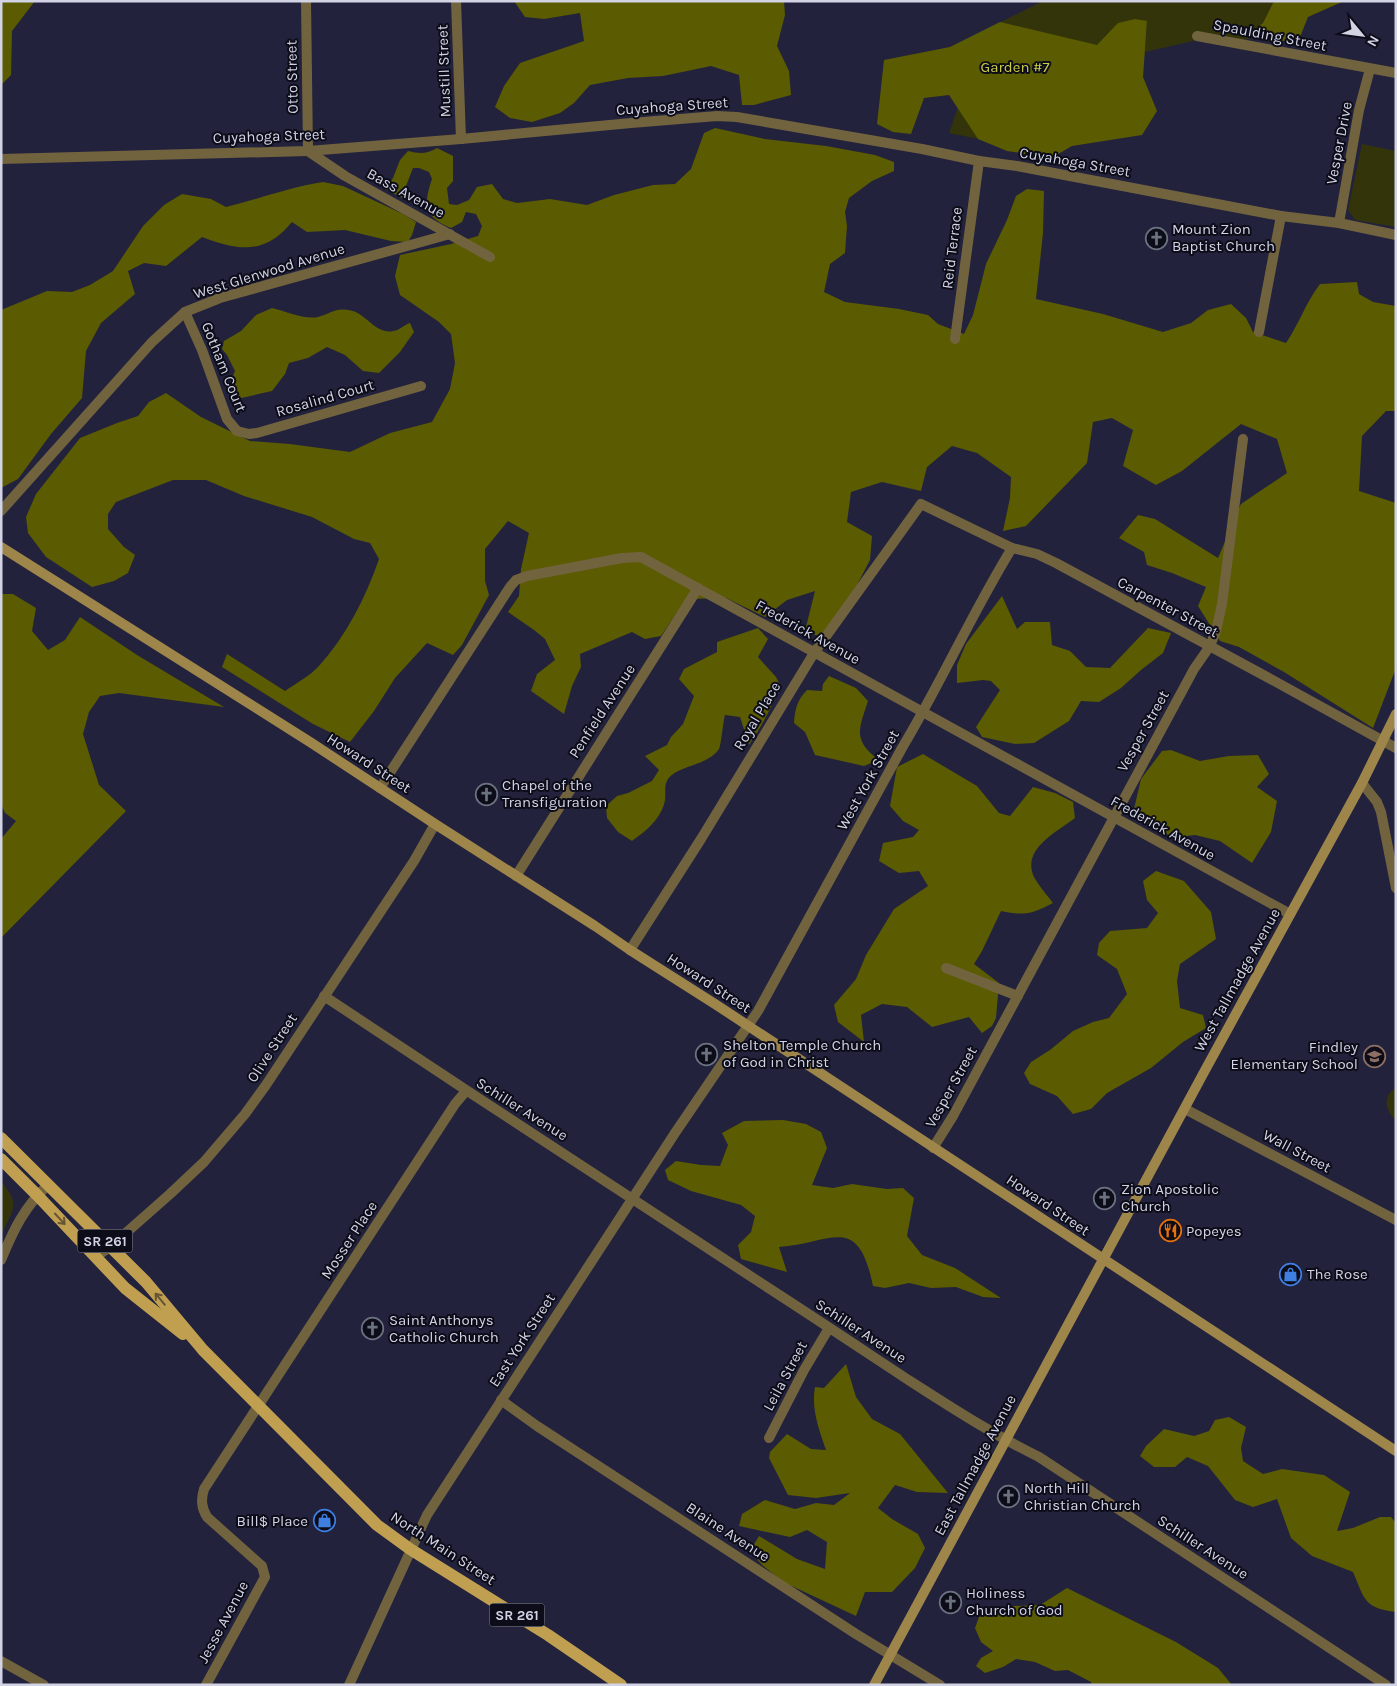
<svg xmlns="http://www.w3.org/2000/svg" width="1397" height="1686" viewBox="0 0 1397 1686" font-family="Karla,sans-serif">
<style>
.green{fill:#33340a}
.forest{fill:#5b5b01}
.lines{fill:none;stroke-linecap:round;stroke-linejoin:round}
.minor{stroke:#72633f;stroke-width:10}
.tertiary{stroke:#72633f;stroke-width:10}
.secondary{stroke:#9e8549;stroke-width:10}
.primary{stroke:#c0a050;stroke-width:12}
.oneway{stroke:#665634}
.labels{text-anchor:middle;stroke-width:4;stroke-linejoin:round;paint-order:stroke}
.shield{fill:#0d0d19;stroke:#9798a8;stroke-width:1}
.shield-label{font-size:14px;font-weight:bold;fill:#d2d4e6}
.street-label{font-size:15px;fill:#d2d4e6;stroke:#0d0d19}
.park-label{font-size:15px;fill:#cbcd45;stroke:#0d0d19}
.poi-label{font-size:15px;fill:#d2d4e6;stroke:#0d0d19;text-anchor:start}
</style>
<rect width="100%" height="100%" fill="#22223d"/>
<g class="green">
<path d="M1043,1H1274L1263,23L1254,30L1255,38L1241,40H1197L1145,52L1147,21L1003,144L949,133L985,30Z"/>
<path d="M1362,144L1396,151V227L1355,220L1348,210Z"/>
<path d="M1396,1088V1121C1386,1111 1381,1096 1396,1088Z"/>
<path d="M1,1182C22,1204 12,1211 1,1236Z"/>
</g>
<g class="forest">
<path d="M1,1H35L12,31L11,75L1,85Z"/>
<path d="M514,1H784L785,15L777,46L789,71L791,95L754,105H742L739,75L711,66L663,76L628,78L590,85L574,103L560,113L532,122L510,118L495,107L504,86L520,63L584,41L580,13L544,19L525,17Z"/>
<path d="M1274,1H1344L1308,17L1300,37L1276,43L1255,38L1254,30L1263,23Z"/>
<path d="M1135,19L1147,21L1143,77L1157,111L1142,135L1072,146L1046,161L1022,153L1007,151L978,139L949,95L924,98L911,134L893,132L877,124L884,60L950,47L1000,22L1097,45L1118,23Z"/>
<path d="M715,128L765,139L826,146L875,155L894,162V171L872,181L849,198L845,212L847,226L845,253L830,264L824,292L845,302L899,309L928,315L938,324L964,334L973,315L986,264L1007,220L1016,196L1027,189L1044,191L1043,233L1036,299L1103,314L1163,332L1191,323L1208,310L1231,304L1246,318L1253,332L1286,343C1299,324 1306,302 1320,284L1357,282L1359,294L1373,302L1396,306V411H1386L1362,436L1359,491L1396,503V668L1373,728L1284,672L1239,647L1220,641L1198,606L1206,587L1172,573L1147,565L1144,552L1119,538L1138,515L1155,519L1218,558L1241,504L1287,473L1277,439L1241,424L1182,471L1156,485L1123,466L1133,430L1112,418L1093,422L1087,463L1026,526L1003,531L1010,498L1011,477L977,453L952,446L927,467L921,491L882,482L851,492L847,522L872,536L870,560L857,585L821,637L805,631L815,591L787,600L765,617L726,598L686,599L661,636L645,639L632,632L580,654L581,667L572,686L564,714L531,691L537,674L555,660L545,639L534,630L508,612L519,596L521,569L529,533L508,521L485,549V581L489,595L462,645L453,655L427,643L395,678L374,711L350,742L313,724L222,667L227,654L285,691C296,683 310,676 319,666C346,636 366,597 379,559L370,543L354,539L312,517L244,496L206,480H173L116,502L108,514V529L124,547L135,555L128,573L114,581L92,587L46,557L28,533L26,517L36,494L80,438L117,423L138,416L149,402L166,393L201,417L250,441L290,444L350,452L390,433L432,422L450,389L455,363L451,334L439,322L400,295L395,276L400,255L451,244L478,236L482,226L476,214L466,212L462,222L451,228C424,217 423,205 432,179L429,172L419,168H413L406,186L410,196L404,199L385,189L393,178L400,160L408,151C420,154 427,154 437,148L453,156V181L447,188L449,204L457,205L469,200L477,187L492,184L503,199L517,203L550,199L587,205L614,195L653,185L675,184L691,169L704,133Z"/>
<path d="M323,182L343,186L403,214L416,222L412,235L408,242L391,241L345,230L307,232L292,222C265,255 239,251 202,237L166,266L144,263L128,271L135,294L101,323L86,351L82,398L51,434L18,479L1,488V310L47,291L72,292L90,285L113,271L143,226L164,205L182,194L211,199L226,207C259,199 290,187 323,182Z"/>
<path d="M272,308C285,311 305,320 318,317C330,314 334,308 348,310C366,311 376,338 397,330C402,328 404,325 410,323L414,332L400,352L379,373L363,371L345,355L327,347L308,358L289,363L285,374L272,391L237,399L227,390L235,371L227,355L222,349L224,341L241,331L256,315Z"/>
<path d="M1,594H13L36,608L32,631L48,650L65,640L80,617L137,655L224,707L119,693L100,696L89,712L83,734L99,785L126,811L1,938V839L16,821L5,813L1,804Z"/>
<path d="M1002,596L1017,629L1025,622H1050L1052,645L1070,651L1086,667L1110,668L1148,628L1171,633L1163,653L1141,670L1121,688L1099,702L1081,701L1069,721L1034,743L1015,744L982,737L976,727L1000,690L991,681L983,680L957,683V665L966,644Z"/>
<path d="M758,628L768,639L758,657L776,677L780,685C772,707 762,726 749,745L740,717L725,715C723,722 721,745 719,749C707,767 675,765 667,781C664,786 666,794 665,800C662,818 646,831 632,841L618,832L607,818L606,806L617,796L628,793L652,781L659,770L645,756L667,745L671,737L683,724L694,696L679,679L684,669L717,652V642Z"/>
<path d="M829,676L856,688L868,701C859,729 852,740 879,760L864,766L815,755L805,732L794,723C795,709 797,700 807,690L822,691L823,684Z"/>
<path d="M1171,750L1200,761L1229,756L1258,755L1269,774L1257,787L1277,801L1271,832L1252,863L1220,841L1195,835L1178,837L1165,834L1145,823L1134,809L1141,779L1162,751Z"/>
<path d="M923,754L977,786L999,813L1010,816L1033,787L1055,793L1073,802L1075,818C1057,832 1021,849 1034,877C1039,886 1047,895 1053,903C1032,914 1024,916 1001,911L982,951L974,964L999,983L996,1018L992,1026L982,1033L969,1017L932,1027L907,1007L882,1004L861,1015L864,1042L838,1022L834,1005L856,979L866,955L894,909L928,886L919,871L899,873L879,861L883,843L913,837L919,830L903,821L890,806L897,767Z"/>
<path d="M1156,871L1184,881L1211,912L1216,939L1180,964L1177,981L1180,1008L1203,1015L1206,1028L1183,1042L1151,1068L1107,1093L1091,1109L1073,1114L1057,1096L1030,1084L1024,1073L1031,1062L1050,1050L1073,1031L1093,1022L1109,1018L1127,994L1117,969L1097,955L1099,943L1110,931L1147,928L1158,913L1147,900L1143,881Z"/>
<path d="M783,1120L806,1124L821,1132L827,1148L812,1185L833,1188L852,1184L887,1189L903,1188L914,1198L907,1236L922,1255L955,1268L1001,1298L983,1297L956,1287L931,1288L909,1283L885,1288L873,1286C858,1212 832,1243 779,1247L787,1272L741,1259L738,1245L751,1232L755,1216L741,1205L691,1191L668,1180L665,1170L676,1161L701,1165L720,1166L728,1145L722,1133L744,1121Z"/>
<path d="M846,1364L856,1397L872,1419L900,1434L948,1493L917,1492L895,1485L878,1508L892,1519L918,1534L925,1548L915,1568L892,1592H865L856,1616L783,1582L762,1565L750,1551L759,1536L797,1559L825,1569L827,1542L807,1530L790,1537L739,1526L742,1514L765,1500L795,1509L816,1503L834,1505L850,1493L816,1498L788,1495L769,1458L770,1452L787,1434L811,1449L826,1450C819,1430 811,1409 815,1387L824,1388Z"/>
<path d="M1229,1417L1246,1427L1241,1448L1243,1461L1263,1474L1282,1469L1324,1475L1350,1492L1337,1531L1353,1528L1380,1517H1391L1396,1523V1612C1364,1608 1365,1600 1353,1572L1312,1556L1291,1538L1277,1499L1253,1507L1235,1500L1208,1466L1187,1457L1175,1467H1154L1140,1456L1146,1446L1164,1429L1194,1436L1209,1431L1215,1420Z"/>
<path d="M1067,1588L1176,1642L1218,1668L1232,1685H1092L1091,1682L1068,1670L1055,1671L1035,1662L1016,1659L1003,1667L985,1673L976,1666L981,1658L993,1651L981,1642L975,1628L979,1617L990,1612L1014,1606L1040,1605Z"/>
</g>
<g class="lines">
<g class="minor">
<path d="M306,1L308,151L345,176L490,257"/>
<path d="M456,1L461,139"/>
<path d="M1197,36L1396,73"/>
<path d="M1339,223L1359,110L1370,69"/>
<path d="M185,312L202,350L227,419L237,431L249,434L257,433L421,386"/>
<path d="M1259,332L1281,216"/>
<path d="M955,339L979,161"/>
<path d="M1,511L152,342L185,312L220,298L450,234"/>
<path d="M380,788L510,587L516,580L527,576L622,558L641,557L1290,914"/>
<path d="M516,876L698,588"/>
<path d="M630,950L701,839L814,653L921,504L1012,548L1037,554L1056,563L1267,677L1396,748"/>
<path d="M946,968L1018,996"/>
<path d="M324,996C471,1094 619,1190 767,1287C815,1318 863,1350 910,1381C952,1408 994,1435 1039,1457L1386,1685"/>
<path d="M1185,1109L1396,1220"/>
<path d="M933,1148L953,1116L1194,669L1210,646L1216,631L1222,604L1243,439"/>
<path d="M95,1257L110,1247L170,1194L204,1162L245,1114L266,1085L414,861L435,824"/>
<path d="M1,1260C13,1231 24,1207 48,1185"/>
<path d="M501,1400L537,1426L856,1634L940,1685"/>
<path d="M769,1438L804,1370L829,1328"/>
<path d="M1,1661L44,1685"/>
<path d="M206,1685L265,1577L262,1566L207,1517C201,1507 201,1499 204,1489L455,1104L466,1091"/>
<path d="M349,1685L427,1515L675,1133L758,1011L902,748C941,683 972,613 1012,548"/>
</g>
<g class="tertiary">
<path d="M1,159L308,151L461,139L631,123L717,116L737,117L922,149L979,161L1017,166L1281,216L1339,223L1396,235"/>
<path d="M1362,783L1377,802L1381,812L1396,888"/>
</g>
<g class="secondary">
<path d="M1,547L310,742L435,824L595,926L630,950L715,1004L1396,1451"/>
<path d="M874,1685L1203,1074L1362,783L1396,714"/>
</g>
<g class="primary">
<path d="M1,1138L146,1282L203,1350L377,1525L410,1549L548,1635L621,1685"/>
<path d="M1,1159L37,1195L125,1288L183,1334"/>
</g>
</g>
<defs><path id="oneway-shaft" d="M-6 0H5M1.5-3L5.5 0L1.5 3" fill="none" stroke-width="1.6" stroke-linecap="round" stroke-linejoin="round" transform="scale(1.25)"/></defs>
<g class="oneway">
<use href="#oneway-shaft" transform="translate(60 1219) rotate(47)"/>
<use href="#oneway-shaft" transform="translate(160 1299) rotate(-130)"/>
</g>
<defs>
<symbol id="church-ring" viewBox="-11 -11 22 22"><circle r="9.5" fill="#0d0d19" stroke="#6b7280" stroke-width="1.5"/><path d="M-1.2-6h2.4v3.5h3.3v2.4h-3.3V6h-2.4V-.1h-3.3v-2.4h3.3Z" fill="#6b7280"/></symbol>
<symbol id="school-ring" viewBox="-11 -11 22 22"><circle r="9.5" fill="#0d0d19" stroke="#8d6e63" stroke-width="1.5"/><path d="M0-5L7-2L0 1L-7-2ZM-4 1L0 2.5L4 1V4Q0 6-4 4Z" fill="#8d6e63"/></symbol>
<symbol id="restaurant-ring" viewBox="-11 -11 22 22"><circle r="9.5" fill="#0d0d19" stroke="#e8710a" stroke-width="1.5"/><path d="M-5-6h1v4h1v-4h1v4h1v-4h1v5L-1.5 .5V6h-2V.5L-5-1ZM5-6V6H3V1.5H1.5Q1.5-4 5-6Z" fill="#e8710a"/></symbol>
<symbol id="shop-ring" viewBox="-11 -11 22 22"><circle r="9.5" fill="#0d0d19" stroke="#3f7fe0" stroke-width="1.5"/><path d="M-5-2.5h2.3a2.7 3.5 0 0 1 5.4 0H5L5.5 6h-11ZM-1.5-2.5h3a1.5 2.3 0 0 0-3 0Z" fill="#3f7fe0"/></symbol>
</defs>
<g fill-rule="evenodd">
<use href="#church-ring" x="1144" y="226" width="25" height="25"/>
<use href="#church-ring" x="474" y="782" width="25" height="25"/>
<use href="#church-ring" x="694" y="1042" width="25" height="25"/>
<use href="#school-ring" x="1362" y="1044" width="25" height="25"/>
<use href="#church-ring" x="1092" y="1186" width="25" height="25"/>
<use href="#restaurant-ring" x="1158" y="1218" width="25" height="25"/>
<use href="#shop-ring" x="1278" y="1262" width="25" height="25"/>
<use href="#church-ring" x="360" y="1316" width="25" height="25"/>
<use href="#church-ring" x="996" y="1484" width="25" height="25"/>
<use href="#shop-ring" x="312" y="1508" width="25" height="25"/>
<use href="#church-ring" x="938" y="1590" width="25" height="25"/>
</g>
<g class="labels">
<g class="shield">
<rect x="77.5" y="1229.5" width="55" height="23" rx="4"/>
<rect x="489.5" y="1603.5" width="55" height="23" rx="4"/>
</g>
<g class="shield-label">
<text x="105" y="1246">SR 261</text>
<text x="517" y="1620">SR 261</text>
</g>
<g class="street-label">
<text transform="translate(1270 35) rotate(11)" y="5">Spaulding Street</text>
<text transform="translate(444 71) rotate(-92)" y="5">Mustill Street</text>
<text transform="translate(292 77) rotate(-91)" y="5">Otto Street</text>
<text transform="translate(672 106) rotate(-4)" y="5">Cuyahoga Street</text>
<text transform="translate(269 136) rotate(-2)" y="5">Cuyahoga Street</text>
<text transform="translate(1339 143) rotate(-79)" y="5">Vesper Drive</text>
<text transform="translate(1075 162) rotate(10)" y="5">Cuyahoga Street</text>
<text transform="translate(406 193) rotate(29)" y="5">Bass Avenue</text>
<text transform="translate(952 248) rotate(-83)" y="5">Reid Terrace</text>
<text transform="translate(269 271) rotate(-17)" y="5">West Glenwood Avenue</text>
<text transform="translate(224 367) rotate(68)" y="5">Gotham Court</text>
<text transform="translate(325 398) rotate(-16)" y="5">Rosalind Court</text>
<text transform="translate(1168 607) rotate(28)" y="5">Carpenter Street</text>
<text transform="translate(808 632) rotate(29)" y="5">Frederick Avenue</text>
<text transform="translate(602 711) rotate(-57)" y="5">Penfield Avenue</text>
<text transform="translate(757 716) rotate(-59)" y="5">Royal Place</text>
<text transform="translate(1143 731) rotate(-61)" y="5">Vesper Street</text>
<text transform="translate(369 763) rotate(33)" y="5">Howard Street</text>
<text transform="translate(868 780) rotate(-61)" y="5">West York Street</text>
<text transform="translate(1163 828) rotate(29)" y="5">Frederick Avenue</text>
<text transform="translate(1237 980) rotate(-61)" y="5">West Tallmadge Avenue</text>
<text transform="translate(709 983) rotate(33)" y="5">Howard Street</text>
<text transform="translate(272 1048) rotate(-57)" y="5">Olive Street</text>
<text transform="translate(951 1087) rotate(-61)" y="5">Vesper Street</text>
<text transform="translate(522 1109) rotate(32)" y="5">Schiller Avenue</text>
<text transform="translate(1297 1151) rotate(28)" y="5">Wall Street</text>
<text transform="translate(1048 1205) rotate(34)" y="5">Howard Street</text>
<text transform="translate(349 1240) rotate(-57)" y="5">Mosser Place</text>
<text transform="translate(861 1331) rotate(33)" y="5">Schiller Avenue</text>
<text transform="translate(522 1340) rotate(-57)" y="5">East York Street</text>
<text transform="translate(785 1376) rotate(-62)" y="5">Leila Street</text>
<text transform="translate(975 1465) rotate(-62)" y="5">East Tallmadge Avenue</text>
<text transform="translate(728 1532) rotate(33)" y="5">Blaine Avenue</text>
<text transform="translate(1203 1547) rotate(33)" y="5">Schiller Avenue</text>
<text transform="translate(443 1548) rotate(33)" y="5">North Main Street</text>
<text transform="translate(223 1622) rotate(-62)" y="5">Jesse Avenue</text>
</g>
<g class="park-label">
<text x="1015" y="72">Garden #7</text>
</g>
<g class="poi-label">
<text x="1172" y="234">Mount Zion<tspan x="1172" dy="17">Baptist Church</tspan></text>
<text x="502" y="790">Chapel of the<tspan x="502" dy="17">Transfiguration</tspan></text>
<text x="723" y="1050">Shelton Temple Church<tspan x="723" dy="17">of God in Christ</tspan></text>
<text x="1358" y="1052" text-anchor="end">Findley<tspan x="1358" dy="17">Elementary School</tspan></text>
<text x="1121" y="1194">Zion Apostolic<tspan x="1121" dy="17">Church</tspan></text>
<text x="1186" y="1236">Popeyes</text>
<text x="1307" y="1279">The Rose</text>
<text x="389" y="1325">Saint Anthonys<tspan x="389" dy="17">Catholic Church</tspan></text>
<text x="1024" y="1493">North Hill<tspan x="1024" dy="17">Christian Church</tspan></text>
<text x="308" y="1526" text-anchor="end">Bill$ Place</text>
<text x="966" y="1598">Holiness<tspan x="966" dy="17">Church of God</tspan></text>
</g>
</g>
<rect width="1397" height="1686" fill="none" stroke="#d2d4e6" stroke-width="5"/>
<g transform="translate(1362 35) rotate(119)" stroke="#0d0d19" stroke-width="4" paint-order="stroke">
<path d="M0-4L9 19L0 12L-9 19Z" fill="#d2d4e6"/>
<text y="-8" font-size="14" font-weight="bold" text-anchor="middle" fill="#d2d4e6">N</text>
</g>
</svg>
